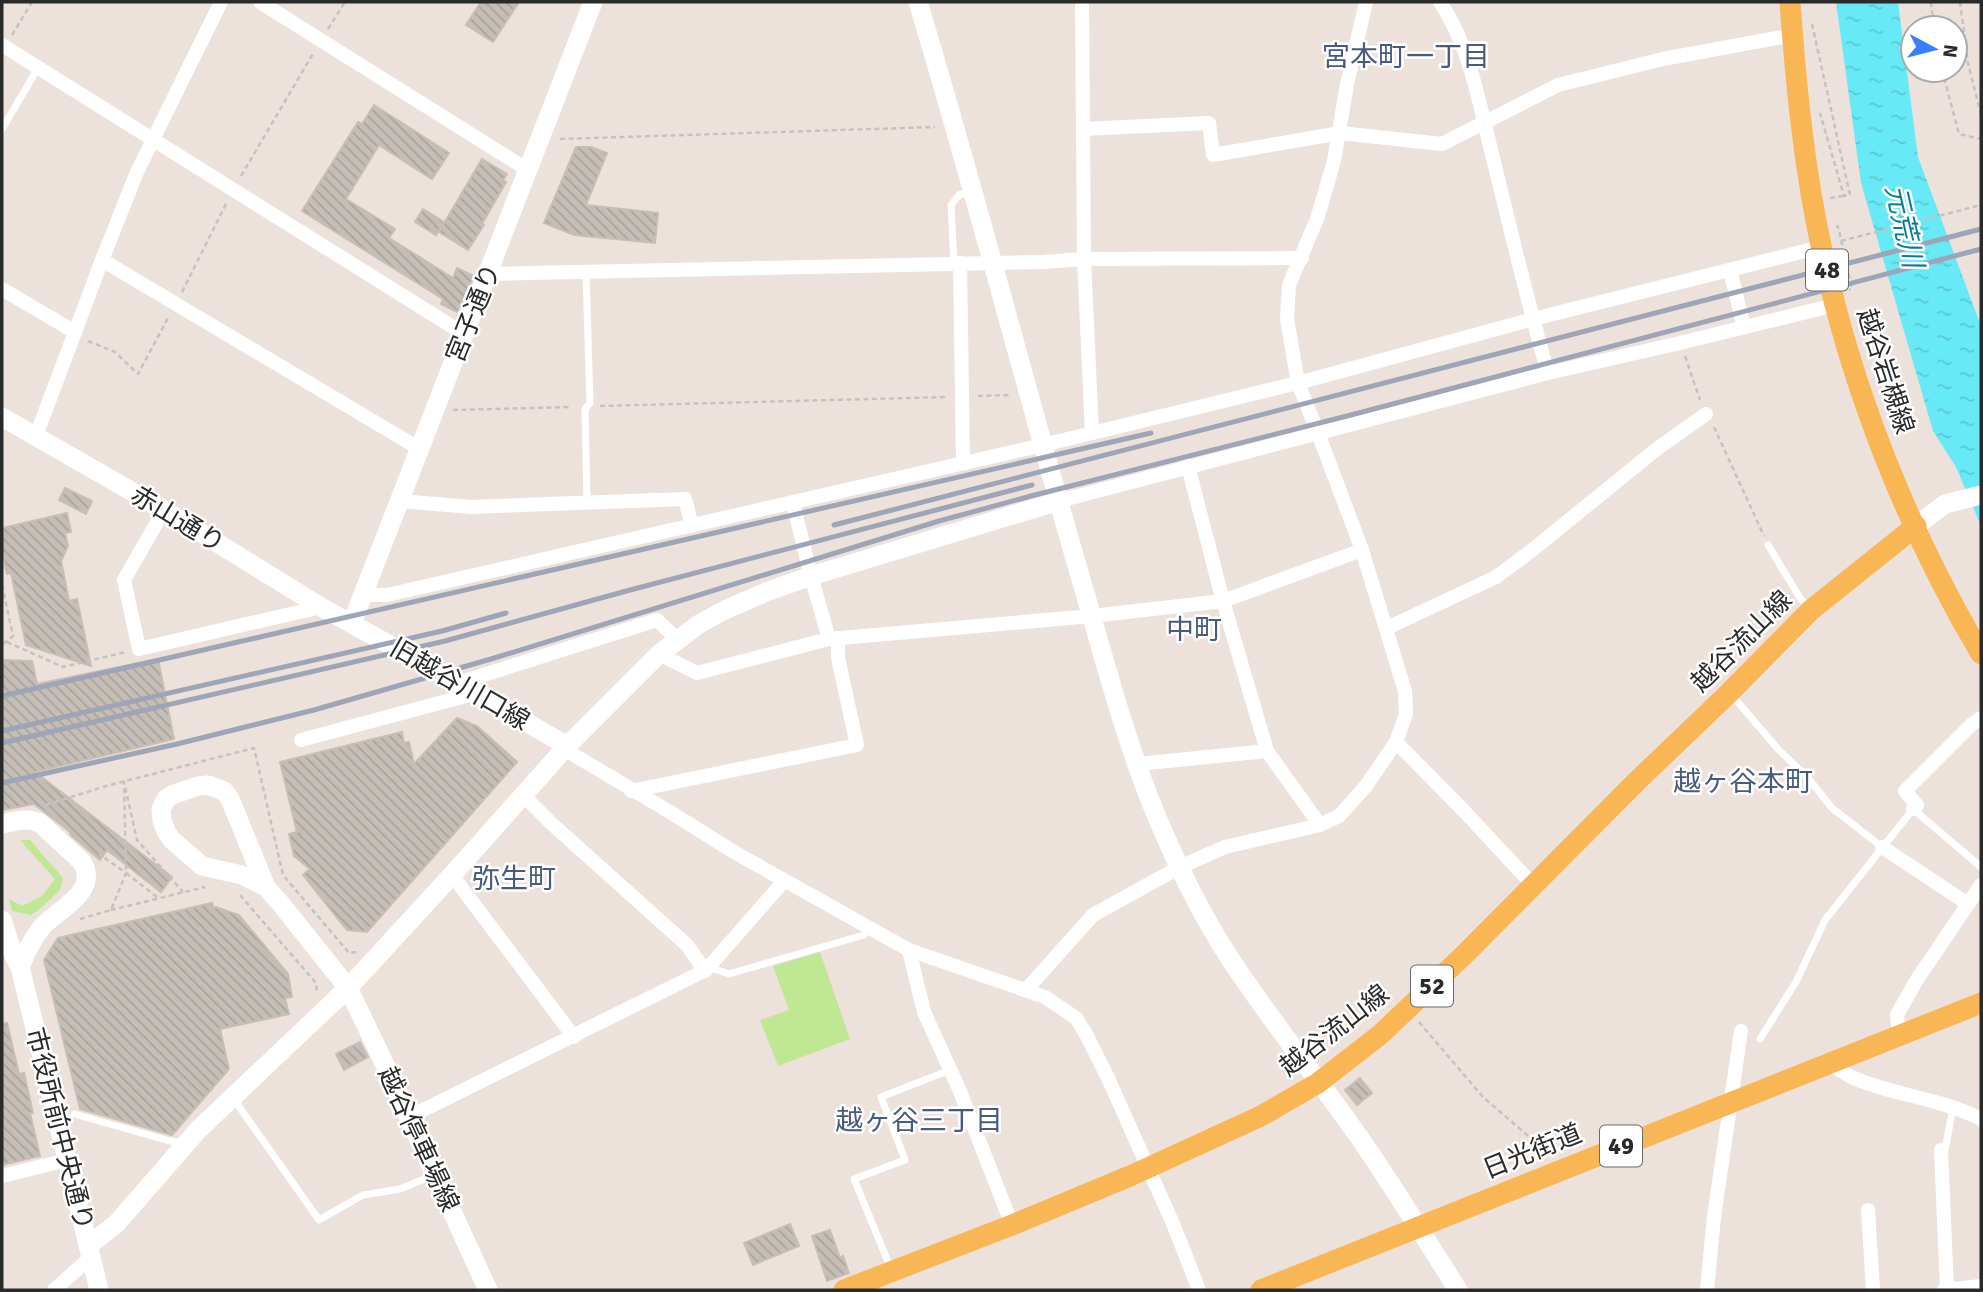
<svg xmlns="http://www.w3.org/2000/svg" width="1983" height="1292" viewBox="0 0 1983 1292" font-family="Signika,'Noto Sans JP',sans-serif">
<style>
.grass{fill:#bfe794}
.water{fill:url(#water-ripples)}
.building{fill:url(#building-back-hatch);stroke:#c9beb5;stroke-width:2}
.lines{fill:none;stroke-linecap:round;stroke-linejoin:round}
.path{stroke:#c3c3c3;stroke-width:2.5;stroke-dasharray:5 3.5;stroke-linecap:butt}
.lane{stroke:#fff;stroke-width:7}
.street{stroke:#fff;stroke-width:14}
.secondary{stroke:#fff;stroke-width:19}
.primary{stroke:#f9b655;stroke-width:21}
.rail{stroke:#9ea5b6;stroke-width:5}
.labels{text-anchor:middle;stroke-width:5;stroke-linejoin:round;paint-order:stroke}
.shield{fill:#fff;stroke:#6a6a6a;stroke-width:2}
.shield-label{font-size:24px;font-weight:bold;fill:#2a2a2a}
.street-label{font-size:26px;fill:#2a2a2a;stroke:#fff}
.neighbourhood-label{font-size:28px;fill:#485b7e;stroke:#fff}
.water-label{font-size:28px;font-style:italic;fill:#067c95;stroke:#fff}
</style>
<defs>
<pattern id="water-ripples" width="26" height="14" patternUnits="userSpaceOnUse" patternTransform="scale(1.75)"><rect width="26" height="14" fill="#68e9f6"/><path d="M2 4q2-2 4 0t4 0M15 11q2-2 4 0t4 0" fill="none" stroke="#5ac8d3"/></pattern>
<pattern id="building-back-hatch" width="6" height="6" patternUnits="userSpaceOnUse" patternTransform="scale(1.75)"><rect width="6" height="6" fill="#c5beb7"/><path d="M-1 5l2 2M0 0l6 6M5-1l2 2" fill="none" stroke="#a9a39e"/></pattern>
</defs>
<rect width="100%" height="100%" fill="#ede2db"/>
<g class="grass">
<path d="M20,840H30L63,878L60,890L42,907L31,915L12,911L9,899L22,906L42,896L55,879Z"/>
<path d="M820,952L850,1039L778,1066L760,1020L789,1010L773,966Z"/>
</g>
<path class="water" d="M1836,2H1898L1918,157L1981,326V526L1956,467L1933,431L1861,183Z"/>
<g class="building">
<path d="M481,2H519L493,42L466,25Z"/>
<path d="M374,105L449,153L432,179L379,145L346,199L395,229L389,238L453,278L457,268L474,276L457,312L441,304L443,299L302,211L358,122L362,124Z"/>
<path d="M576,147H591L607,153L586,205L658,213L655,243L574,235L544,223Z"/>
<path d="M482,159L507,174L503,180L506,182L482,224L484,225L468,250L439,232Z"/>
<path d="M423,209L444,222L436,235L415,222Z"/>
<path d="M65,488L92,501L86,514L59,500Z"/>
<path d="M67,513L71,532L65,533L68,546L61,561L69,601L77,599L91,666L26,645L11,573L7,574L2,551V528Z"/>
<path d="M158,659L174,739L35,772L172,877L161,892L107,850L100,860L71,835L69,831L34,804L2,810V660L32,661L37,684Z"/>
<path d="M457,718L477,726L517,762L367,932L347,930L303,875L310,869L294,856L289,834L297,832L280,762L402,732L404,743L409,742L414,764Z"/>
<path d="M212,903L214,908L216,907L239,915L288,974L292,997L285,998L289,1014L220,1029L229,1069L172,1135L80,1109L44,960L58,938Z"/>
<path d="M7,1023L19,1074L24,1073L33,1113H30L40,1156L2,1165V1024Z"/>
<path d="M360,1042L368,1057L344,1070L336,1054Z"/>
<path d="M1360,1078L1372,1093L1357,1105L1345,1090Z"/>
<path d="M790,1224L799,1246L753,1265L744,1243Z"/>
<path d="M830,1230L840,1258L843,1256L849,1273L827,1281L812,1236Z"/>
</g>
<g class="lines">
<g class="path">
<path d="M1931,2L1934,28"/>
<path d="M1960,2L1968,63L1981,115"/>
<path d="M1812,24L1850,195L1844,196L1820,113"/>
<path d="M328,29L345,2"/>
<path d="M12,35L32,2"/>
<path d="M1942,70L1959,134L1981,139"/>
<path d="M560,139L935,127"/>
<path d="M241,176L314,52"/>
<path d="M1830,198L1844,196"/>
<path d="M1836,227L1838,226L1852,289L1849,290"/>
<path d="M1841,241L1981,205"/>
<path d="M182,292L226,204"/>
<path d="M88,341L115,352L138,374L169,316"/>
<path d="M1685,356L1700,400"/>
<path d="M978,396L1010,395"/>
<path d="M600,406L947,397"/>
<path d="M453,410L572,407"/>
<path d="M1714,427L1764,536"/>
<path d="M2,585L13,636L2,645"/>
<path d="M7,642L63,667L126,652"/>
<path d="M46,805L106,786L254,748L283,875L349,953L357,952"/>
<path d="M240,895L316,983L317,993"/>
<path d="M157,897L126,873L124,782L137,840L183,892"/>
<path d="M111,910L205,887"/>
<path d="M80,919L111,910L126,873L99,854"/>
<path d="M1419,1022L1483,1097L1549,1154"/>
</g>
<g class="lane">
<path d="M2,129L38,68"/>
<path d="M954,263L951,205L959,195L971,192"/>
<path d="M586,272L590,403L585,409L587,502"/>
<path d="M1768,545L1800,598L1810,609"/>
<path d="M1730,693L1778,749L1808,778L1832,808L1882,847"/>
<path d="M709,967L729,974L864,935L868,927"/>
<path d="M1760,1039L1796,982L1825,920L1913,809L1981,867"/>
<path d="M233,1098L319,1220L363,1195L400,1189L434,1175"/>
<path d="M74,1114L170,1141L183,1143"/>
<path d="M1941,1150H1945L1953,1108"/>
<path d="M891,1269L854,1179L905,1160L881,1097L950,1070"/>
</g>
<g class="street">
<path d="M260,2L528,170"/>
<path d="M1082,2L1084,259L1092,433"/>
<path d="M1440,2C1470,46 1479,103 1492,154C1510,227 1527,301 1548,373"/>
<path d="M2,45L464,334"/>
<path d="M1083,129L1209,123L1213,155L1340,133L1442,144L1558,85L1663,59L1793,35"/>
<path d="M102,260L420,449"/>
<path d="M960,263L963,463"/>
<path d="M1730,270L1744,327"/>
<path d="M489,274L1043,262L1084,259L1302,258"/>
<path d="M2,289L75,332"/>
<path d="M36,436L102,260L137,172L221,2"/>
<path d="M1188,466L1223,601L1267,751L1320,825"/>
<path d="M400,501L471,507L685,499L692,526"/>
<path d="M1059,501L1548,373L1680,343L1835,305"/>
<path d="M793,503L811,576L829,639"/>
<path d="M164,510L124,580L139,649L321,607"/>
<path d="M363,595H387L1043,445L1298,383L1533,319L1821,247"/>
<path d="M1387,628L1496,577L1531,551L1658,448L1706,414"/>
<path d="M659,654L697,673L829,639L1092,616L1223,601L1362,550"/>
<path d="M458,683L657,620L678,640"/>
<path d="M301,740L477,693"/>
<path d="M1396,742L1464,811L1533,885"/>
<path d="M564,749L670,812L734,852L909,950L1045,997L1076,1018L1087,1036L1108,1078L1174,1226L1199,1290"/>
<path d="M1138,764L1267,751"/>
<path d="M631,791L857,745L838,658V638"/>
<path d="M523,795L552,824L687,945L705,971"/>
<path d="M1913,809L1917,805L1905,791L1972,724L1981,718"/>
<path d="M1882,847L1968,904"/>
<path d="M452,875L574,1037"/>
<path d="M909,950L924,1012L959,1089L1012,1225"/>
<path d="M1026,990L1093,915L1180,867L1225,847L1320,825L1339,816L1366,786L1396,742L1406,714L1405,691L1362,550L1318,433L1298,383L1287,319L1289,285L1317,219L1334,161L1347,84L1366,2"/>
<path d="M1899,1036L1897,1015L1916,981L1981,885"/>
<path d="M1830,1064C1838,1069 1845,1074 1854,1078C1895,1096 1940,1098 1981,1119"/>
<path d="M409,1117L706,970L784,881"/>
<path d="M1941,1150L1947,1290"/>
<path d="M2,1176L67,1160"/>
<path d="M1868,1210L1873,1290"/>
<path d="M54,1290L91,1257"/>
<path d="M1707,1290L1714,1217L1741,1031"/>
<path d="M1944,1290L1981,1286"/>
</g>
<g class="secondary">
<path d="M918,2C974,187 1022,375 1076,562C1103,653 1127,752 1166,838C1184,879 1205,920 1229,957C1272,1023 1322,1083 1366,1147C1398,1194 1428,1243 1458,1290"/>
<path d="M2,417L164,510L321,607L477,693L567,746"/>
<path d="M1916,526L1945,504L1981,495"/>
<path d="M352,623L593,2"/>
<path d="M2,824C15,821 27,817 40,823L82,862C100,892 58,909 42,927C33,938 25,954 20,967"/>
<path d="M266,887L230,799L224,791L208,785L198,786L172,795L166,799L161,809L162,821L167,833L172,840L202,866L242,875L266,887L281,904L348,988L378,1050L488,1290"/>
<path d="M2,920L14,956L20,967L99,1290"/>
<path d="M88,1246L117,1223L198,1130L348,988L452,875L567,746L659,654L678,640L699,624L725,610L766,592L811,576L1059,501"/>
</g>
<g class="primary">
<path d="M1790,2C1796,85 1804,169 1822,250C1852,390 1908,531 1981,654"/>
<path d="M844,1290L1012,1225L1130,1176L1261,1116L1318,1083L1381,1034L1466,953L1636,782L1729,693L1811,610L1916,526"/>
<path d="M1261,1290L1981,1003"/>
</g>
<g class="rail">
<path d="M834,525L1981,229"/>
<path d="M2,696L1151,433"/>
<path d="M2,731L442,631L506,613"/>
<path d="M2,743L445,641L630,590L1032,485"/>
<path d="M2,783L177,744L314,710L491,659L939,521L1031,496L1351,415L1981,249"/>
</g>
</g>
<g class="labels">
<g class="shield">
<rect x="1806" y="249.5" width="42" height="41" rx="5"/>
<rect x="1411" y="965.5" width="42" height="41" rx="5"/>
<rect x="1600" y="1125.5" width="42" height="41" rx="5"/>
</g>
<g class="shield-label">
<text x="1827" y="278">48</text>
<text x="1432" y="994">52</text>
<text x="1621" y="1154">49</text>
</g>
<g class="street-label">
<text transform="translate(473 313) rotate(-68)" y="9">宮子通り</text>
<text transform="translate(1886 371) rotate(72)" y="9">越谷岩槻線</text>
<text transform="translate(178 519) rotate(31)" y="9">赤山通り</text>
<text transform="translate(1741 641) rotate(-45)" y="9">越谷流山線</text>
<text transform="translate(460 684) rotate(30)" y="9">旧越谷川口線</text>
<text transform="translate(1334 1030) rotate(-38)" y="9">越谷流山線</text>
<text transform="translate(60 1129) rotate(76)" y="9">市役所前中央通り</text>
<text transform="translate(419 1139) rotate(65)" y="9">越谷停車場線</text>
<text transform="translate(1532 1151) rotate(-22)" y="9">日光街道</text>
</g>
<g class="neighbourhood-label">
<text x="1406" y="66">宮本町一丁目</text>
<text x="1194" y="639">中町</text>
<text x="1743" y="791">越ヶ谷本町</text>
<text x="514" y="888">弥生町</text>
<text x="919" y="1130">越ヶ谷三丁目</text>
</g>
<g class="water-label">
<text transform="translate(1905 226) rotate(77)" y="10">元荒川</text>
</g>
</g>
<rect width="1983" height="1292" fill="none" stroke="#2a2a2a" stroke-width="7"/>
<g transform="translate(1934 49) rotate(97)"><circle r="33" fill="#ffffff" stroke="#aaaaaa" stroke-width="2"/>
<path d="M0-5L12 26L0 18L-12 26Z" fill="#377fff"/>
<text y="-10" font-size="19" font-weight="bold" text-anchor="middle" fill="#2a2a2a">N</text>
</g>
</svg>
